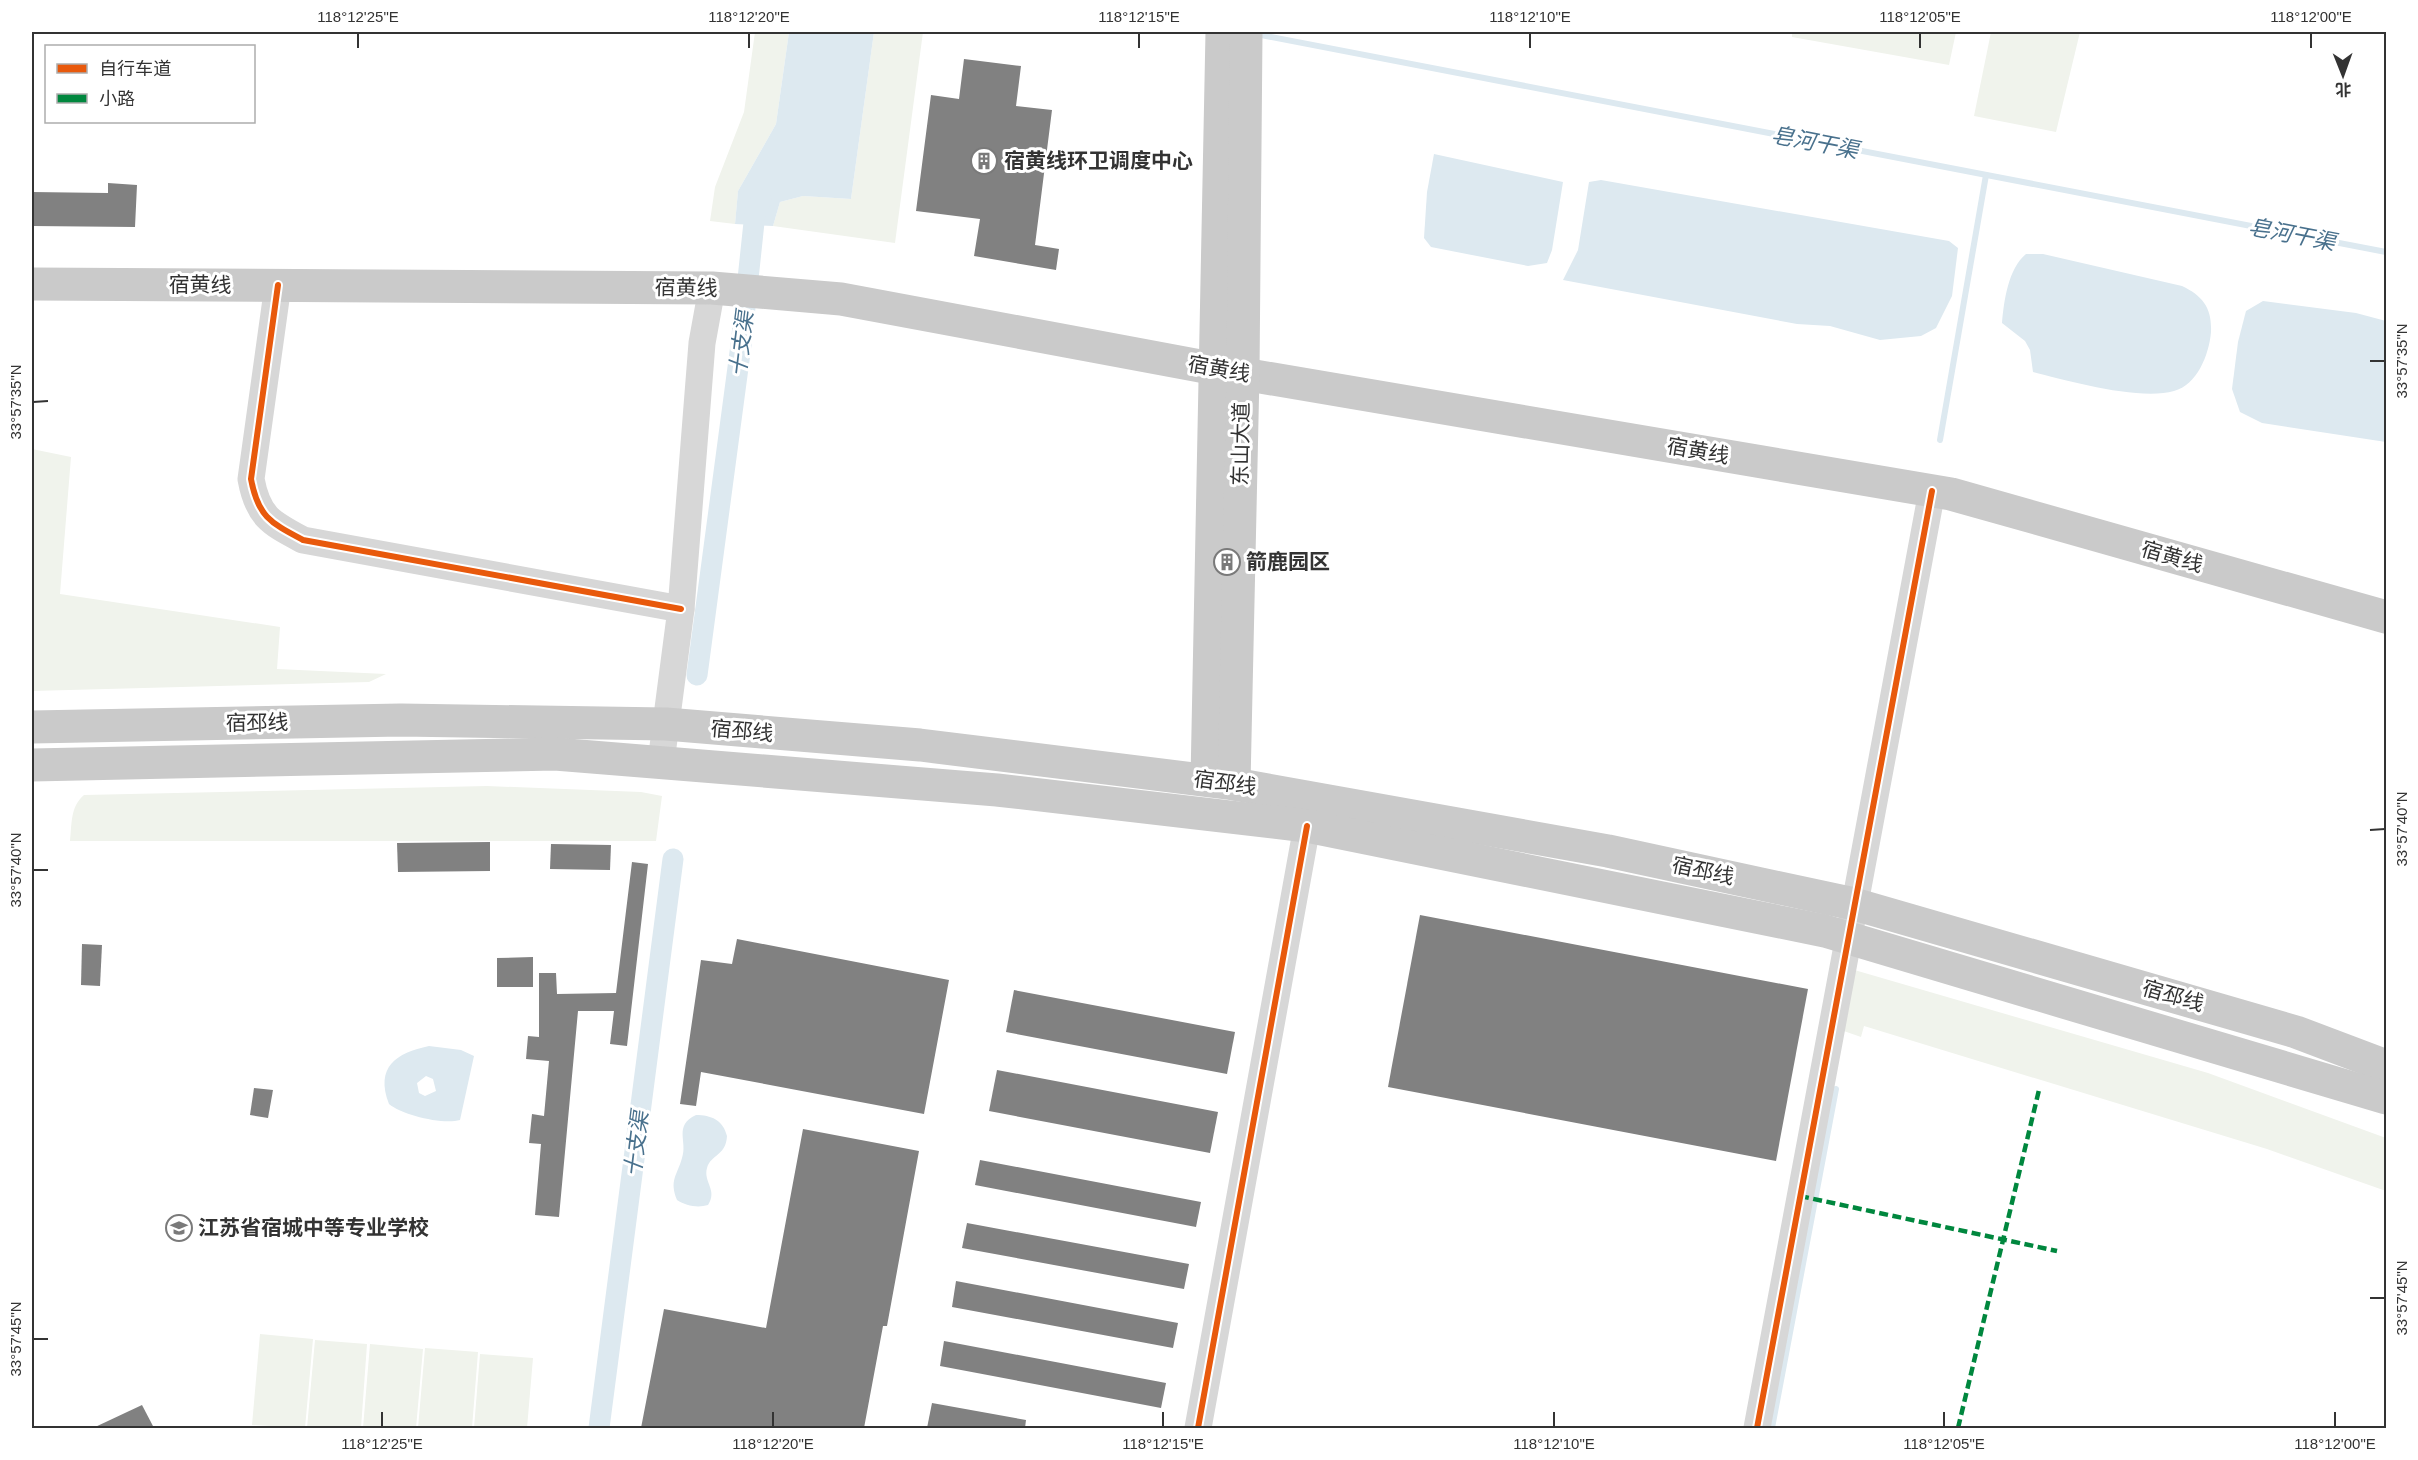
<svg xmlns="http://www.w3.org/2000/svg" width="2418" height="1460" viewBox="0 0 2418 1460" font-family="Arial,'Noto Sans SC',sans-serif">
<style>
.green{fill:#f0f3ec}
.water{fill:#dde9f0;fill-rule:evenodd}
.lines{fill:none;stroke-linecap:round;stroke-linejoin:round}
.stream{stroke:#dde9f0;stroke-width:6}
.canal{stroke:#dde9f0;stroke-width:21}
.building{fill:#818181}
.minor{stroke:#d7d7d7;stroke-width:27}
.major{stroke:#cacaca;stroke-width:33}
.quiet{stroke:#00873e;stroke-width:4.5;stroke-dasharray:9 4.5;stroke-linecap:butt}
.cycleway-casing{stroke:#fff;stroke-width:10}
.cycleway{stroke:#e8590c;stroke-width:6}
.ticks{fill:none;stroke:#333;stroke-width:2}
.labels{text-anchor:middle;stroke-width:6;stroke-linejoin:round;paint-order:stroke}
.poi-label{font-size:21px;font-weight:bold;fill:#333;stroke:#fff;text-anchor:start}
.street-label{font-size:21px;fill:#333;stroke:#fff}
.water-label{font-size:22px;font-style:italic;fill:#49718d;stroke:#fff}
.neatline{fill:none;stroke:#333;stroke-width:2}
.ticks-label{font-size:15px;text-anchor:middle;fill:#333}
</style>
<rect width="100%" height="100%" fill="#fff"/>
<g class="green">
<path d="M755,32H789L776,124L738,191L735,224L710,221L715,187L744,112Z"/>
<path d="M874,32H923L895,243L773,226L780,202L803,196L851,199Z"/>
<path d="M1792,32H1956L1949,65L1792,37Z"/>
<path d="M1991,32H2080L2056,132L1974,116Z"/>
<path d="M32,449L71,457L60,594L280,627L277,669L386,674L369,682L32,691Z"/>
<path d="M487,786L641,792L662,796L656,841H70C72,824 70,807 84,795Z"/>
<path d="M1851,969L2208,1073L2386,1138V1191L2267,1149L1864,1026L1861,1037L1838,1029Z"/>
<path d="M260,1334L313,1339L305,1428L252,1425Z"/>
<path d="M315,1340L367,1344L361,1428H307Z"/>
<path d="M370,1344L423,1349L416,1428H363Z"/>
<path d="M425,1348L478,1352L472,1428H418Z"/>
<path d="M480,1354L533,1358L527,1428H474Z"/>
</g>
<g class="water">
<path d="M789,32H874L851,199L803,196L780,202L773,226L735,224L738,191L776,124Z"/>
<path d="M1434,154L1563,182L1552,250L1547,263L1528,266L1431,247L1424,238L1427,192Z"/>
<path d="M1601,180L1949,241L1958,248L1952,296L1936,328L1921,336L1880,340L1830,326L1797,324L1563,280L1578,250L1589,182Z"/>
<path d="M2026,254H2043L2182,286C2203,296 2212,308 2211,332C2209,355 2197,385 2174,391C2140,401 2068,381 2033,372L2030,350L2025,341L2002,323C2004,301 2008,269 2026,254Z"/>
<path d="M2263,301L2356,313L2386,321V442L2262,423L2240,412L2232,389L2238,342L2246,311Z"/>
<path d="M429,1046L461,1050L474,1056L460,1120C443,1125 402,1115 389,1104C375,1067 396,1053 429,1046ZM426,1076L433,1079L436,1091L425,1096L419,1093L417,1083Z"/>
<path d="M696,1115C711,1115 723,1120 727,1136C726,1156 711,1154 707,1168C703,1182 718,1190 708,1205C698,1208 686,1206 677,1200C669,1180 677,1176 682,1158C688,1141 673,1126 696,1115Z"/>
</g>
<g class="lines">
<g class="stream">
<path d="M1256,34L2386,252"/>
<path d="M1940,440L1986,175"/>
<path d="M1772,1428L1836,1089"/>
</g>
<g class="canal">
<path d="M697,675L741,345L755,213L761,200"/>
<path d="M599,1428L673,859"/>
</g>
</g>
<g class="building">
<path d="M964,59L1021,66L1016,106L1052,110L1035,245L1059,249L1056,270L974,256L980,219L916,211L931,95L959,99Z"/>
<path d="M108,183L137,185L135,227L32,226V192L108,193Z"/>
<path d="M490,842V871L398,872L397,843Z"/>
<path d="M551,844L611,845L610,870L550,869Z"/>
<path d="M632,862L648,864L627,1046L610,1044L614,1011H578L559,1217L535,1215L541,1144L529,1143L532,1114L544,1116L549,1061L526,1059L528,1036L539,1037V973H556L557,994L616,993Z"/>
<path d="M1420,915L1808,989L1776,1161L1388,1087Z"/>
<path d="M737,939L949,980L924,1114L701,1072L696,1106L680,1104L701,960L732,964Z"/>
<path d="M82,944L102,945L100,986L81,985Z"/>
<path d="M533,957V987H497V958Z"/>
<path d="M1014,990L1235,1032L1227,1074L1006,1032Z"/>
<path d="M997,1070L1218,1112L1210,1153L989,1111Z"/>
<path d="M254,1088L273,1090L268,1118L250,1115Z"/>
<path d="M803,1129L919,1151L887,1326H883L864,1428H641L664,1309L766,1328Z"/>
<path d="M980,1160L1201,1202L1196,1227L975,1185Z"/>
<path d="M967,1223L1189,1264L1184,1289L962,1248Z"/>
<path d="M956,1281L1178,1323L1173,1348L952,1307Z"/>
<path d="M944,1341L1166,1383L1161,1408L940,1366Z"/>
<path d="M932,1403L1026,1420L1025,1428H927Z"/>
<path d="M142,1405L154,1428H93Z"/>
</g>
<g class="lines">
<g class="minor">
<path d="M278,285L251,479C258,517 271,523 303,540L681,609"/>
<path d="M661,762L681,609L702,343L712,288"/>
<path d="M1198,1428L1307,826"/>
<path d="M1757,1428L1932,491"/>
</g>
<g class="major">
<path d="M32,284L712,288L841,299L1243,374L1951,494L2386,617"/>
<path d="M32,727L401,720L666,724L920,745L1234,784L1608,851L1854,904L2296,1032L2386,1066"/>
<path d="M32,765L555,754L997,790L1307,826L1825,931L2386,1098"/>
<path d="M1207,780L1222,32"/>
<path d="M1234,784L1243,374L1246,32"/>
</g>
<g class="quiet">
<path d="M1800,1196L2057,1251"/>
<path d="M1958,1428L2039,1090"/>
</g>
<defs>
<g id="cycleway">
<path d="M278,285L251,479C258,517 271,523 303,540L681,609"/>
<path d="M1198,1428L1307,826"/>
<path d="M1757,1428L1932,491"/>
</g>
</defs>
<use href="#cycleway" class="cycleway-casing"/>
<use href="#cycleway" class="cycleway"/>
</g>
<path class="ticks" d="M358,33V48M749,33V48M1139,33V48M1530,33V48M1920,33V48M2311,33V48M2370,361H2385M33,402L48,401M2370,830L2385,829M33,870H48M2370,1298H2385M33,1339H48M382,1412V1427M773,1412V1427M1163,1412V1427M1554,1412V1427M1944,1412V1427M2335,1412V1427"/>
<defs>
<symbol id="building-ring" viewBox="-11 -11 22 22"><circle r="9.5" fill="#fff" stroke="#7a7a7a" stroke-width="1.5"/><path d="M-4-6H4V6H1V3H-1V6H-4ZM-2.5-4.3h1.7v1.8h-1.7ZM.8-4.3h1.7v1.8H.8ZM-2.5-1h1.7V.8h-1.7ZM.8-1h1.7V.8H.8Z" fill="#7a7a7a"/></symbol>
<symbol id="school-ring" viewBox="-11 -11 22 22"><circle r="9.5" fill="#fff" stroke="#7a7a7a" stroke-width="1.5"/><path d="M0-5L7-2L0 1L-7-2ZM-4 1L0 2.5L4 1V4Q0 6-4 4Z" fill="#7a7a7a"/></symbol>
</defs>
<g fill-rule="evenodd">
<use href="#building-ring" x="969" y="146" width="30" height="30"/>
<use href="#building-ring" x="1212" y="547" width="30" height="30"/>
<use href="#school-ring" x="164" y="1213" width="30" height="30"/>
</g>
<g class="labels">
<g class="poi-label">
<text x="1004" y="168">宿黄线环卫调度中心</text>
<text x="1246" y="569">箭鹿园区</text>
<text x="198" y="1235">江苏省宿城中等专业学校</text>
</g>
<g class="street-label">
<text x="200" y="292">宿黄线</text>
<text transform="translate(686 288) rotate(1)" y="7">宿黄线</text>
<text transform="translate(1219 369) rotate(10)" y="7">宿黄线</text>
<text transform="translate(1241 444) rotate(-89)" y="7">东山大道</text>
<text transform="translate(1698 451) rotate(10)" y="7">宿黄线</text>
<text transform="translate(2172 557) rotate(16)" y="7">宿黄线</text>
<text transform="translate(257 723) rotate(-1)" y="7">宿邳线</text>
<text transform="translate(742 731) rotate(5)" y="7">宿邳线</text>
<text transform="translate(1225 783) rotate(8)" y="7">宿邳线</text>
<text transform="translate(1703 871) rotate(12)" y="7">宿邳线</text>
<text transform="translate(2173 996) rotate(16)" y="7">宿邳线</text>
</g>
<g class="water-label">
<text transform="translate(1815 142) rotate(11)" y="8">皂河干渠</text>
<text transform="translate(2292 234) rotate(11)" y="8">皂河干渠</text>
<text transform="translate(741 344) rotate(-83)" y="8">十支渠</text>
<text transform="translate(636 1144) rotate(-83)" y="8">十支渠</text>
</g>
</g>
<rect width="2418" height="1460" fill="none" stroke="#ffffff" stroke-width="66"/>
<rect x="45" y="45" width="210" height="78" fill="#ffffff" stroke="#adadad" stroke-width="1.5"/>
<rect x="57" y="64" width="30" height="9" fill="#e8590c" stroke="#adadad" stroke-width="1.5"/>
<text x="99" y="75" font-size="18" fill="#333333">自行车道</text>
<rect x="57" y="94" width="30" height="9" fill="#00873e" stroke="#adadad" stroke-width="1.5"/>
<text x="99" y="105" font-size="18" fill="#333333">小路</text>
<g transform="translate(2343 75) rotate(179)" stroke="#ffffff" stroke-width="4.5" paint-order="stroke">
<path d="M0-4.5L10 22L0 15L-10 22Z" fill="#333333"/>
<text y="-9" font-size="16" font-weight="bold" text-anchor="middle" fill="#333333">北</text>
</g>
<rect x="33" y="33" width="2352" height="1394" class="neatline"/>
<g class="ticks-label">
<text x="358" y="22">118°12'25"E</text>
<text x="749" y="22">118°12'20"E</text>
<text x="1139" y="22">118°12'15"E</text>
<text x="1530" y="22">118°12'10"E</text>
<text x="1920" y="22">118°12'05"E</text>
<text x="2311" y="22">118°12'00"E</text>
<text transform="translate(2402 361) rotate(-90)" y="5">33°57'35"N</text>
<text transform="translate(16 402) rotate(-90)" y="5">33°57'35"N</text>
<text transform="translate(2402 829) rotate(-90)" y="5">33°57'40"N</text>
<text transform="translate(16 870) rotate(-90)" y="5">33°57'40"N</text>
<text transform="translate(2402 1298) rotate(-90)" y="5">33°57'45"N</text>
<text transform="translate(16 1339) rotate(-90)" y="5">33°57'45"N</text>
<text x="382" y="1449">118°12'25"E</text>
<text x="773" y="1449">118°12'20"E</text>
<text x="1163" y="1449">118°12'15"E</text>
<text x="1554" y="1449">118°12'10"E</text>
<text x="1944" y="1449">118°12'05"E</text>
<text x="2335" y="1449">118°12'00"E</text>
</g>
</svg>
